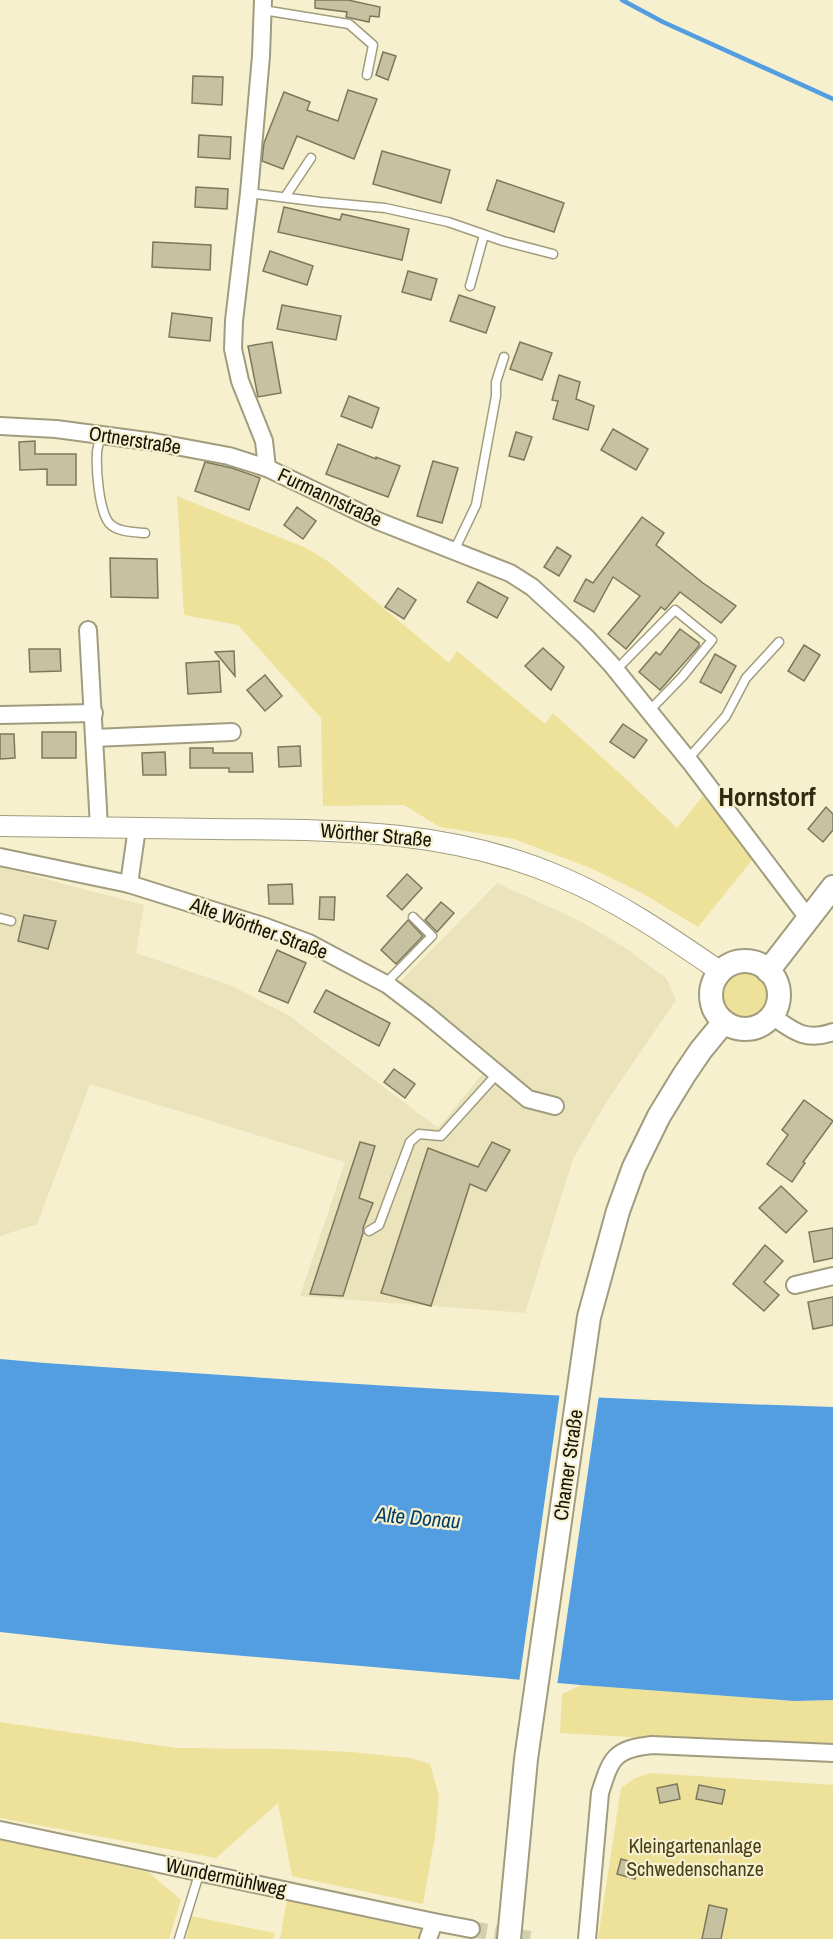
<svg xmlns="http://www.w3.org/2000/svg" width="833" height="1939" viewBox="0 0 833 1939" font-family="'Archivo Narrow',sans-serif">
<style>
.built{fill:#eae3bb}
.green{fill:#eee19a}
.water{fill:#529ee0}
.pier{fill:#f6f0cf}
.lines{fill:none;stroke-linecap:round;stroke-linejoin:round}
.stream{stroke:#529ee0;stroke-width:4.5}
.building{fill:#c6c1a1;stroke:#7d785b;stroke-width:1.5}
.minor-tunnel{stroke:#d4cfb1;stroke-width:16;stroke-dasharray:16 8;stroke-linecap:butt}
.service-casing{stroke:#a19c7d;stroke-width:11}
.minor-casing{stroke:#a19c7d;stroke-width:20}
.tertiary-casing{stroke:#a19c7d;stroke-width:22}
.secondary-casing{stroke:#a19c7d;stroke-width:26}
.service{stroke:#fff;stroke-width:8}
.minor{stroke:#fff;stroke-width:16}
.tertiary{stroke:#fff;stroke-width:20}
.secondary{stroke:#fff;stroke-width:22}
.labels{text-anchor:middle;stroke-width:4.5;stroke-linejoin:round;paint-order:stroke}
.street-label{font-size:20px;fill:#151307;stroke:#f6f0cf}
.park-label{font-size:20px;fill:#473f15;stroke:#f6f0cf}
.water-label{font-size:21px;font-style:italic;fill:#013f69;stroke:#f6f0cf}
.district-label{font-size:26px;font-weight:bold;fill:#302b10;stroke:#f6f0cf}
</style>
<rect width="100%" height="100%" fill="#f6f0cf"/>
<path class="built" d="M0,867L144,905L136,953L230,985L288,1015L438,1128L493,1061L395,987L497,883L582,922L627,949L666,978L676,1000L607,1101L573,1159L525,1313L300,1296L345,1162L90,1084L37,1224L0,1236Z"/>
<g class="green">
<path d="M177,496L306,548L329,562L449,663L457,651L545,724L553,713L628,781L677,828L703,796L753,859L698,927L642,893L593,869L514,839L440,827L404,805L323,806L321,718L238,625L184,615Z"/>
<circle cx="744" cy="995" r="24"/>
<path d="M581,1685L794,1701L833,1700V1749L560,1733L562,1694Z"/>
<path d="M0,1722L176,1748L282,1749L352,1752L410,1758L430,1764L439,1796L435,1836L423,1904L292,1876L278,1803L216,1858L0,1818Z"/>
<path d="M651,1773L833,1785V1939H598L621,1788L635,1778Z"/>
<path d="M0,1840L148,1872L181,1900L169,1939H0Z"/>
<path d="M287,1900L421,1930L419,1939H280Z"/>
<path d="M191,1916L275,1933L273,1939H186Z"/>
</g>
<path class="water" d="M0,1359L45,1363C308,1381 570,1399 833,1407V1700L794,1701L581,1685L118,1645L0,1632Z"/>
<path class="pier" d="M560,1392L599,1395L557,1686L519,1683Z"/>
<g class="lines">
<path class="stream" d="M622,0L663,22L833,99"/>
</g>
<g class="building">
<path d="M315,0H348L380,7L379,17L370,16L369,22L346,17L347,12L315,8Z"/>
<path d="M383,52L396,56L388,80L376,75Z"/>
<path d="M193,76L223,77L222,105L192,103Z"/>
<path d="M348,90L377,99L354,159L297,136L283,169L262,161L264,143L284,92L310,102L307,110L338,121Z"/>
<path d="M199,135L231,137L230,159L198,157Z"/>
<path d="M382,151L450,170L441,203L373,184Z"/>
<path d="M497,180L564,203L554,232L487,210Z"/>
<path d="M196,187L228,189L227,209L195,207Z"/>
<path d="M284,207L340,220L342,214L409,229L402,260L278,232Z"/>
<path d="M153,242L211,245L210,270L152,267Z"/>
<path d="M270,251L313,266L307,285L263,271Z"/>
<path d="M408,271L437,279L431,300L402,292Z"/>
<path d="M459,295L495,307L486,333L450,321Z"/>
<path d="M282,305L341,316L336,340L277,329Z"/>
<path d="M172,313L212,318L210,341L169,337Z"/>
<path d="M272,342L281,393L258,397L248,346Z"/>
<path d="M520,342L552,353L542,380L510,369Z"/>
<path d="M559,375L580,382L576,399L594,406L588,430L553,419L558,401L552,400Z"/>
<path d="M349,396L379,408L372,428L341,416Z"/>
<path d="M613,429L648,449L636,470L601,450Z"/>
<path d="M516,432L532,437L524,460L509,456Z"/>
<path d="M35,441V454H76V485H47V469L20,470L19,442Z"/>
<path d="M338,444L376,459V457L400,466L388,497L326,474Z"/>
<path d="M433,461L458,468L442,523L417,516Z"/>
<path d="M205,462L232,468L260,478L249,510L195,491Z"/>
<path d="M297,507L316,521L303,539L284,525Z"/>
<path d="M642,517L664,533L656,545L703,583L736,606L721,623L680,592L665,610L661,607L626,649L608,634L640,596L613,577L594,612L574,601L586,579L593,583Z"/>
<path d="M557,547L571,556L559,576L544,567Z"/>
<path d="M110,558L157,559L158,598L111,597Z"/>
<path d="M478,582L508,598L497,618L467,602Z"/>
<path d="M398,588L416,600L404,619L385,607Z"/>
<path d="M680,629L699,643V646L660,690L639,672L656,652L660,655Z"/>
<path d="M804,645L820,655L804,681L788,671Z"/>
<path d="M543,648L564,667L551,690L525,666Z"/>
<path d="M29,649H60L61,671L30,672Z"/>
<path d="M234,651L235,676L215,652Z"/>
<path d="M715,654L736,666L721,693L700,682Z"/>
<path d="M219,661L221,692L188,694L186,663Z"/>
<path d="M265,675L282,696L265,711L247,690Z"/>
<path d="M623,724L647,740L634,758L610,742Z"/>
<rect x="42" y="732" width="34" height="26"/>
<path d="M0,734H14L15,758L0,759Z"/>
<path d="M300,746L301,766L279,767L278,747Z"/>
<path d="M190,748H213V753H252L253,772H229V768H190Z"/>
<path d="M165,752L166,775H143L142,753Z"/>
<path d="M826,807L833,814V830L823,842L808,829Z"/>
<path d="M407,874L422,888L402,910L387,896Z"/>
<path d="M292,884L293,904H269L268,885Z"/>
<path d="M320,897H335L334,920L319,919Z"/>
<path d="M441,902L454,913L437,932L425,920Z"/>
<path d="M24,915L56,921L48,949L18,941Z"/>
<path d="M408,920L423,936L396,964L381,950Z"/>
<path d="M277,950L306,963L288,1003L259,991Z"/>
<path d="M326,990L390,1023L379,1046L314,1012Z"/>
<path d="M394,1069L415,1084L405,1098L384,1082Z"/>
<path d="M804,1100L833,1121L803,1162L805,1163L792,1182L767,1164L788,1135L782,1130Z"/>
<path d="M360,1142L375,1146L359,1198L373,1203L363,1228V1233L343,1296L310,1294Z"/>
<path d="M492,1142L510,1150L486,1191L470,1184L431,1306L381,1293L428,1148L478,1167Z"/>
<path d="M781,1186L807,1211L786,1233L759,1208Z"/>
<path d="M833,1228V1258L814,1262L809,1232Z"/>
<path d="M765,1245L783,1261L764,1282L779,1295L764,1311L733,1284Z"/>
<path d="M833,1297V1325L813,1329L808,1302Z"/>
<path d="M677,1784L680,1799L660,1803L657,1788Z"/>
<path d="M699,1785L725,1790L722,1804L696,1799Z"/>
<path d="M621,1859L639,1864L635,1879L617,1874Z"/>
<path d="M709,1905L727,1909L721,1939H702Z"/>
</g>
<g class="lines">
<path class="minor-tunnel" d="M471,1929L530,1939"/>
<defs>
<g id="service">
<path d="M263,10L349,24L373,45L367,75"/>
<path d="M249,193L320,202L385,208L448,222L503,241L553,254"/>
<path d="M285,197L311,158"/>
<path d="M470,286L484,235"/>
<path d="M101,435C100,441 97,447 97,453C96,470 99,510 109,523C117,532 133,532 145,533"/>
<path d="M454,551L476,505L496,396V382L504,357"/>
<path d="M616,670L675,610L712,640L682,677L649,711"/>
<path d="M688,759L726,716L746,678L779,642"/>
<path d="M0,918L11,921"/>
<path d="M385,984L432,936L413,917"/>
<path d="M369,1231L379,1225L410,1142L419,1134L441,1136L497,1074"/>
<path d="M179,1939L200,1871"/>
</g>
<g id="minor">
<path d="M263,0L261,56L249,193L234,321L233,349L240,381L264,441L267,468"/>
<path d="M0,426L56,429L154,442L229,456L267,468L378,521L510,573L532,587L556,609L586,637L611,664L691,763L808,918"/>
<path d="M88,630L99,827"/>
<path d="M0,715L94,713"/>
<path d="M94,738L232,732"/>
<path d="M0,857L129,884L266,927L309,943L388,985L426,1014L528,1099L555,1106"/>
<path d="M129,884L137,828"/>
<path d="M772,1016C793,1031 806,1042 833,1032"/>
<path d="M795,1285L833,1276"/>
<path d="M0,1830L434,1922L428,1939"/>
<path d="M434,1922L471,1929"/>
<path d="M587,1939L600,1793C611,1758 614,1749 652,1745L833,1753"/>
</g>
<path id="tertiary" d="M0,826C71,827 142,828 213,829C335,830 447,828 561,877C618,901 670,937 721,972"/>
<g id="secondary">
<circle cx="745" cy="995" r="34"/>
<path d="M768,971L833,887"/>
<path d="M509,1939L526,1759L589,1317L618,1211L634,1167L659,1116L684,1075L701,1050L724,1022"/>
</g>
</defs>
<use href="#service" class="service-casing"/>
<use href="#minor" class="minor-casing"/>
<use href="#tertiary" class="tertiary-casing"/>
<use href="#secondary" class="secondary-casing"/>
<use href="#service" class="service"/>
<use href="#minor" class="minor"/>
<use href="#tertiary" class="tertiary"/>
<use href="#secondary" class="secondary"/>
</g>
<g class="labels">
<g class="street-label">
<text transform="translate(135 440) rotate(9)" y="7">Ortnerstraße</text>
<text transform="translate(330 497) rotate(25)" y="7">Furmannstraße</text>
<text transform="translate(376 835) rotate(5)" y="7">Wörther Straße</text>
<text transform="translate(259 928) rotate(20)" y="7">Alte Wörther Straße</text>
<text transform="translate(568 1465) rotate(-82)" y="7">Chamer Straße</text>
<text transform="translate(226 1877) rotate(12)" y="7">Wundermühlweg</text>
</g>
<g class="park-label">
<text x="695" y="1853">Kleingartenanlage<tspan x="695" dy="23">Schwedenschanze</tspan></text>
</g>
<g class="water-label">
<text transform="translate(418 1518) rotate(5)" y="7">Alte Donau</text>
</g>
<g class="district-label">
<text x="767" y="806">Hornstorf</text>
</g>
</g>
</svg>
